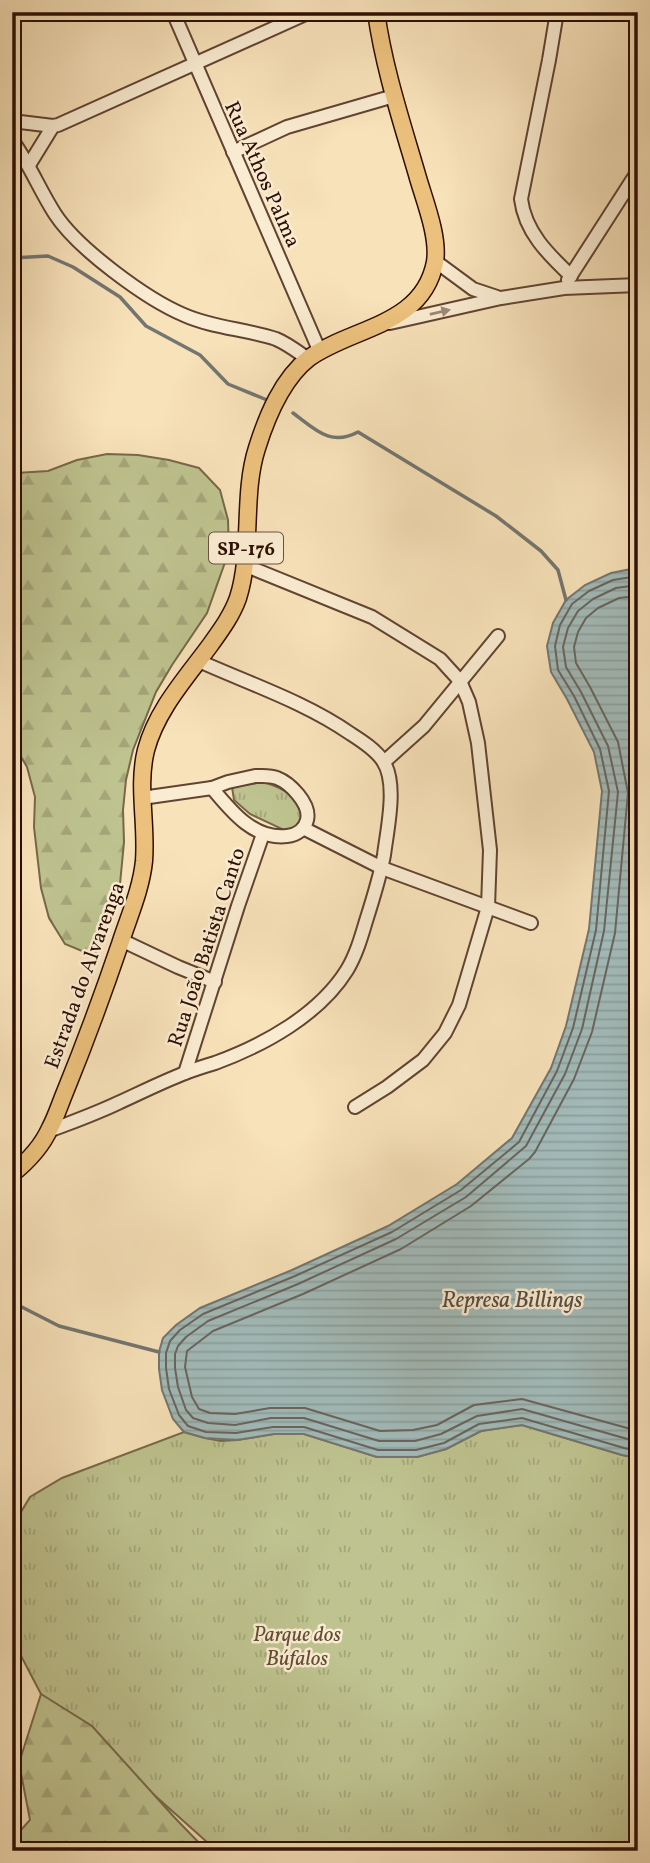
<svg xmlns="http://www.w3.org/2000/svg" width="650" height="1863" viewBox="0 0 650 1863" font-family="Vollkorn,serif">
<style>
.grass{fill:url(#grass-tufts);stroke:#766849;stroke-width:2}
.forest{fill:url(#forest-firs);stroke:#766849;stroke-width:2}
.water{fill:url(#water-rules);stroke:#737671;stroke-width:2}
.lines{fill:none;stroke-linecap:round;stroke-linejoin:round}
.shore{stroke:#68645e;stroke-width:2}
.stream{stroke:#737671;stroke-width:3.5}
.minor-casing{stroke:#604331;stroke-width:16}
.major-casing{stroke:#2d0e03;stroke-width:19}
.minor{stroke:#faecd2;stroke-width:12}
.major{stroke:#ecc17d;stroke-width:16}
.oneway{fill:#9e8875}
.labels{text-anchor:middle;stroke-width:5;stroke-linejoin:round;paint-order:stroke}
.shield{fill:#faecd2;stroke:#6a5141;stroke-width:2}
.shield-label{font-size:19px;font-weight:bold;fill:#2d0e03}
.street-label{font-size:21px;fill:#2d0e03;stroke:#faecd2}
.park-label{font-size:21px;font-style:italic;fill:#604d34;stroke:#faecd2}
.water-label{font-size:23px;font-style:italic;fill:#564b43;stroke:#faecd2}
</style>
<defs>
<pattern id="grass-tufts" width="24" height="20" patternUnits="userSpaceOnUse" patternTransform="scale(1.75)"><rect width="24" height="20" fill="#bec38f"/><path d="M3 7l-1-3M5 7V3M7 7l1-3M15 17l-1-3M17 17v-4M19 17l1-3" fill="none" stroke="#a4a67a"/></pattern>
<pattern id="forest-firs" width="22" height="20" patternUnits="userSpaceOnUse" patternTransform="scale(1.75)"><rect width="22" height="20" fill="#bec38f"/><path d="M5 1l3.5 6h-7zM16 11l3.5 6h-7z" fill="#a4a67a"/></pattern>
<pattern id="water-rules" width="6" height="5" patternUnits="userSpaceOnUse" patternTransform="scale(1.75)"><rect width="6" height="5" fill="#a2bbba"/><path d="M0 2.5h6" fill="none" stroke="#8ca09e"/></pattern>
</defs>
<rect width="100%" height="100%" fill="#f8e2ba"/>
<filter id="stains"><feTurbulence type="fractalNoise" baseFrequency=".00286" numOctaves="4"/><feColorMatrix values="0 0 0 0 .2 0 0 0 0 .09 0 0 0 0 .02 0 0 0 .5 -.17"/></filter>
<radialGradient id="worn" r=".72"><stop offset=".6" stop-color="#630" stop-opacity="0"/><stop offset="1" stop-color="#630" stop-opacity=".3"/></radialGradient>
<g class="grass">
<path d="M263,782C287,789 300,797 303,824L286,831L250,814L234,800L232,787Z"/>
<path d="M522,1425L622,1455L638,1458V1851H217L41,1694L20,1654L12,1619V1527L30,1497L62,1478L184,1432L205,1438L221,1441L237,1440L274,1434H304L377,1457H417L446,1449L481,1431Z"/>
</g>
<g class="forest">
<path d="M107,454L138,455L169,460L199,468L220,490L228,520L229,551L207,613L172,665L156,692L133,750L126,780L123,810L124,842L118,905L94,956L65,944L49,918L41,888L34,827L35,797L27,767L12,741V470L16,473L48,471L77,460Z"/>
<path d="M41,1694L92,1726L175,1818L207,1851H12V1840L30,1820L19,1763Z"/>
</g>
<path class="water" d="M631,569L638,570V1458L622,1455L522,1425L481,1431L446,1449L417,1457H377L304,1434H274L237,1440L205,1438L184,1432L173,1419L162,1390L159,1369V1352L163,1338L176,1325L200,1308L292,1270L388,1226L457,1184L512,1138L551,1068L566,1026L589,929L602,791L594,752L567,699L551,672L547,646L553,623L566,600L585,585L611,573Z"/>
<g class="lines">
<g class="shore">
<path d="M638,576L613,580L589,591L572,604L560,625L555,646L558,670L574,696L600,749L609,791L596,930L573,1028L557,1071L519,1142L461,1190L392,1232L295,1276L203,1314L180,1330L170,1341L166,1353V1368L169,1389L179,1415L188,1426L206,1432L236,1433L273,1427H304L378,1450H416L444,1443L479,1424L522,1418L624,1448L638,1451"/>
<path d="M638,585L616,588L593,599L578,611L568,628L563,647L566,667L581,692L608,746L618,792L604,931L582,1029L565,1074L526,1146L466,1197L396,1239L298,1284L208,1321L186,1337L178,1346L175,1354V1368L178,1387L186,1410L193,1418L208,1423L235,1425L271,1418H304L379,1441H415L441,1434L477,1416L522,1409L638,1442"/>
<path d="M638,596L619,598L598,608L586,618L578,632L574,647L576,663L590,687L618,742L628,793L615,933L592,1032L574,1079L535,1152L529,1159L471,1206L401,1249L303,1294L213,1331L187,1351L185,1367L192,1397L199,1409L210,1413L235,1414L270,1408H305L380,1431L413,1430L437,1425L474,1405L522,1399L638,1431"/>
</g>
<g class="stream">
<path d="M12,258L48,256L73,267L120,297L146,326L200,355L228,384L267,400"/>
<path d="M293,413C315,429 330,447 358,432L496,516L541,551L558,570L566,600"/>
<path d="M12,1302L59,1326L159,1352"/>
</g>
<defs>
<g id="minor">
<path d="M173,12L320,352"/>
<path d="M557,12L549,60L521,199C525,232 548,254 571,276"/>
<path d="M12,121L53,126L58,125L310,12"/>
<path d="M12,140C29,163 39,189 55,214C77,248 146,299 184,315C213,328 246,329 276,339C288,344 298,352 308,359"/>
<path d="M233,152L287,127L394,96"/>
<path d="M29,165L53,126"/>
<path d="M435,261L473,289L497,297"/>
<path d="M568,280L638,171"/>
<path d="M390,323L501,298L564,288L638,285"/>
<path d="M244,565L372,617L440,659L460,681L469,702L478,743L490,850L488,907L459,1005L445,1033L423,1060L387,1087L355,1107"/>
<path d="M384,762L424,726L498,636"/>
<path d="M255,776C262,776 270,775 277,778C290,783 311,804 307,820C305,829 297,835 287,836C254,840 231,811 212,788L228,782Z"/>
<path d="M142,798L212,788"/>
<path d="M303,828L382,868L531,923"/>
<path d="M121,940L178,967L215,982"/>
<path d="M185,1073L238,906L263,834"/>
<path d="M49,1131C72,1122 95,1114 118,1103C140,1093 162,1082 185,1073C195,1069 205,1066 215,1063C264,1045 319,1015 347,970C356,955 361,938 366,921C373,899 380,877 384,855C387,830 398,783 383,761C376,750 362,741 351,734C305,702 250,684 199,661"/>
</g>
<path id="major" d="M12,1174C27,1162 42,1146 50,1128C56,1117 60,1104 65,1092C85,1043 103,994 120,944C129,916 141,890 144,861C147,824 137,786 146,750C157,709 187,677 211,644C221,630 232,615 238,598C253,551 242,494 257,448C267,416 282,379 309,358C352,327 423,326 435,262C439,237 425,202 418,178C402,123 384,69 376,12"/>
</defs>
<use href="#minor" class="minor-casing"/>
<use href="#major" class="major-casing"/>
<use href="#minor" class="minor"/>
<use href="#major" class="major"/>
</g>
<defs><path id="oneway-solid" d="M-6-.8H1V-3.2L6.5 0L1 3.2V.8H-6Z" transform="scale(1.75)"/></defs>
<use class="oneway" href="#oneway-solid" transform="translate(440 312) rotate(-13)"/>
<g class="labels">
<rect class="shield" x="209" y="532.5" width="74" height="31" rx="5"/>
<g class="shield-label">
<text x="246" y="555">SP-176</text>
</g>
<g class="street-label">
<text transform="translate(263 174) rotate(66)" y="7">Rua Athos Palma</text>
<text transform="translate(206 947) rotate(-72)" y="7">Rua João Batista Canto</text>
<text transform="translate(84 975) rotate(-70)" y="7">Estrada do Alvarenga</text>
</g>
<g class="park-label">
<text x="297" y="1641">Parque dos<tspan x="297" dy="24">Búfalos</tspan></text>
</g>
<g class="water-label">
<text x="512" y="1307">Represa Billings</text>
</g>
</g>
<rect width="650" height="1863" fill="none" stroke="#f8e2ba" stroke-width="42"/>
<rect x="14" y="14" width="622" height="1835" fill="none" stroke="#2d0e03" stroke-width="3.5"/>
<rect x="21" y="21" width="608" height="1821" fill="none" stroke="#2d0e03" stroke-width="2"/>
<rect width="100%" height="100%" filter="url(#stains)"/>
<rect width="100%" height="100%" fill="url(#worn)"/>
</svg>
